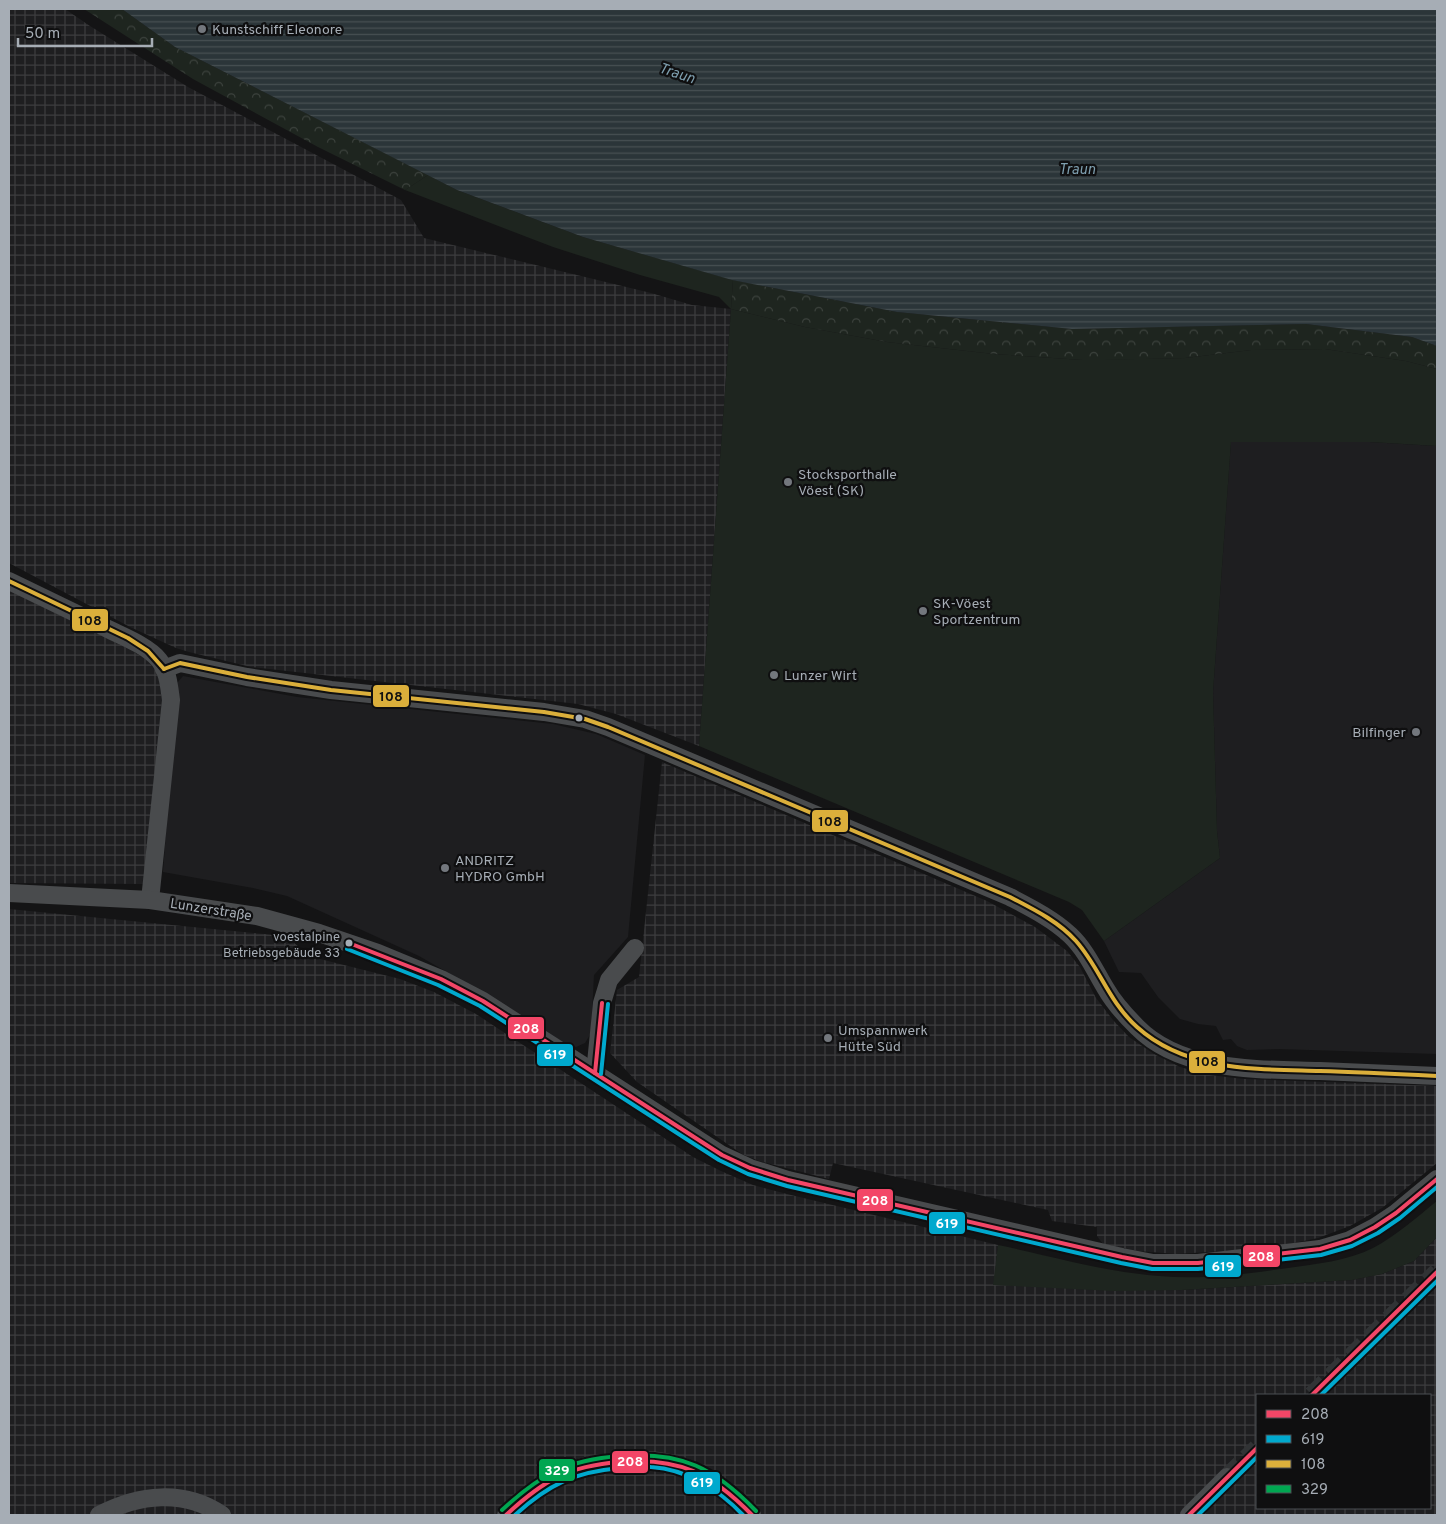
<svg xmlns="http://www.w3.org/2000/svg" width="1446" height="1524" viewBox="0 0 1446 1524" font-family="Overpass,sans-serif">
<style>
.built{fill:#1e1e20}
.industrial{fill:url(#industrial-grid);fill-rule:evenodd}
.grass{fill:#1e251f}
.forest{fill:url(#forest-crowns)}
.water{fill:url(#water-rules)}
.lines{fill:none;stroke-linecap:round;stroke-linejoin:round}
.street-tunnel{stroke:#313335;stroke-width:18;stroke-dasharray:18 9;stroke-linecap:butt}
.street{stroke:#494b4d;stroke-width:18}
.bus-1-casing{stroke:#0f0f10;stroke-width:8}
.bus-2-casing{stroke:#0f0f10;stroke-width:8}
.bus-3-casing{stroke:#0f0f10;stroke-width:8}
.bus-4-casing{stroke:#0f0f10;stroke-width:8}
.bus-1{stroke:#f34667;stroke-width:4}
.bus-2{stroke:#00a9ce;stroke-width:4}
.bus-3{stroke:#dbaf3b;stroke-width:4}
.bus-4{stroke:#00a651;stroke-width:4}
.poi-dot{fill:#73777d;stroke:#0f0f10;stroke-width:2}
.bus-dot{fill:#a6adb5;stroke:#0f0f10;stroke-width:2}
.labels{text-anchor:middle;stroke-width:4.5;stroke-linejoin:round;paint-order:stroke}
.bus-label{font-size:13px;fill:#a6adb5;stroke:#0f0f10;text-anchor:end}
.poi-label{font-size:14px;fill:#a6adb5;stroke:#0f0f10;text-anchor:start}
.street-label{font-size:14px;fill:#a6adb5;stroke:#0f0f10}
.water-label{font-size:15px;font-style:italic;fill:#7e9faf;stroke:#0f0f10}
.line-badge{stroke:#0f0f10;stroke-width:2}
.badge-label{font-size:14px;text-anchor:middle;font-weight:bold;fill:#fff}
.pale-badge-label{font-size:14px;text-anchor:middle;font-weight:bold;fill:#111}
</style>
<defs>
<pattern id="industrial-grid" width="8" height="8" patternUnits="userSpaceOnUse" patternTransform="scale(1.25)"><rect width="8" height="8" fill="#1e1e20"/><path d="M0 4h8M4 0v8" fill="none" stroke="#3c3c3e"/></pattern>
<pattern id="forest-crowns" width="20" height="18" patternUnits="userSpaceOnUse" patternTransform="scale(1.25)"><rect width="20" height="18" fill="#1e251f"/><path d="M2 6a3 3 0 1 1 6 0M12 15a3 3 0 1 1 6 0" fill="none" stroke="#3c423d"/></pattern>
<pattern id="water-rules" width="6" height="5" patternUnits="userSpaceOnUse" patternTransform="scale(1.25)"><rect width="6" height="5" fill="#2b3539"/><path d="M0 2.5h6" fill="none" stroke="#475053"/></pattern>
</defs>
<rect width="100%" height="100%" fill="#141415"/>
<g class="built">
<path d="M1231,441L1370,442L1437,446V1054L1278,1049L1247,1050L1237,1046L1231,1039L1223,1040L1216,1026L1198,1024L1180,1019L1158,997L1141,973L1119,972L1104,941L1220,858L1217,831L1213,692Z"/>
<path d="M183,676L297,697L553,724L596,734L645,755L628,937L594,975L591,1033L585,1043L576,1047L561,1041L525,1017L419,956L287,896L253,888L163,872L177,683Z"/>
</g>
<g class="industrial">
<path d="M9,9H65L90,26L188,87L401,200L424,238L651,293L692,305L731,309L699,746L616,714L578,704L251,667L189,652L176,648L130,627L9,563Z"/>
<path d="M9,590L125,647L146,659L157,672L160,685L162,700L144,884L9,883Z"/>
<path d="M662,762L987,901L1035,927L1067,951L1080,967L1096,998L1113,1020L1129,1037L1154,1054L1180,1067L1209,1075L1244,1079L1437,1086V1163L1382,1208L1350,1226L1318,1238L1284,1245L1225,1251L1176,1254L1138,1251L1103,1244L1097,1236V1227L1052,1221L1048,1210L833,1163L829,1179L759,1161L742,1154L637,1082L610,1053L617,990L639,977Z"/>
<path d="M9,909L285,936L312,957L400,979L434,992L476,1014L693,1157L721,1171L753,1185L787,1194L998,1245L994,1285L1182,1290L1352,1280L1382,1274L1414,1261L1437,1237V1515H9ZM1257,1395H1430V1508H1257Z"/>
</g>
<g class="grass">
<path d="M428,175L457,190L583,237L733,280L731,309L805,327L887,342L994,354L1083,360L1185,358L1251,350L1325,349L1406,361L1437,369V446L1370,442H1231L1213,692L1217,831L1220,858L1104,941L1082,910L1069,902L699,746L731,309L719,297L640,275L553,247L405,190Z"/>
<path d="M1437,1201V1237L1414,1261L1382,1274L1352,1280L1182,1290L1114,1291L993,1285L998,1245C1051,1256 1105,1272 1159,1276C1202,1280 1245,1274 1288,1268C1316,1264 1347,1261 1373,1248C1396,1236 1417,1217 1437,1201Z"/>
</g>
<g class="forest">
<path d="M84,9H122L175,47L428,175L405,190L318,147L193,79Z"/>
<path d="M733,280L897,312L1072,329L1306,324L1412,337L1437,346V369L1406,361L1325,349L1251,350L1185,358L1103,360H1083L994,354L887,342L805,327L731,309Z"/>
</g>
<path class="water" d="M122,9H1437V346L1412,337L1306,324L1072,329L897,312L732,280L583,237L457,190L175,47Z"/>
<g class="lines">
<g class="street-tunnel">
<path d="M1312,1395L1437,1272"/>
<path d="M1227,1477L1257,1448"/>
</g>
<g class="street">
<path d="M9,581C40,596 71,611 102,626C119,635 147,645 159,660C168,671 169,686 171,700L150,900"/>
<path d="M164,669L180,663L247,677L331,690L544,712L585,719L608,727L1010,897C1031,908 1053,919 1070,935C1086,950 1095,971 1106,989C1114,1003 1125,1015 1137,1027C1182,1073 1261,1069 1320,1071C1359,1073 1398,1074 1437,1076"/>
<path d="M9,893L150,900L257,916L319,933L378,953L441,979L483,1001L722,1155L750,1168L788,1180L1122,1257L1153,1263H1198L1320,1249L1350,1240L1375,1227L1396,1213L1437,1179"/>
<path d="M595,1073L602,1003L609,980L635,948"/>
<path d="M99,1515C139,1494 184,1489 222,1515"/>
<path d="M506,1515C528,1494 556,1473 586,1466C597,1463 609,1463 620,1462C633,1461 646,1459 658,1461C694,1465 728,1489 752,1515"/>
<path d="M1189,1515L1227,1477"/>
</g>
<defs>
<g id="bus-1">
<path d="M349,943L441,979L483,1001L722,1155L750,1168L788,1180L1122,1257L1153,1263H1198L1320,1249L1350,1240L1375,1227L1396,1213L1437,1179"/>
<path d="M595,1073L602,1003"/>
<path d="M1312,1395L1437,1272"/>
<path d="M506,1515C544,1480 568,1466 620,1462C679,1457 711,1473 752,1515"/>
<path d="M1189,1515L1257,1448"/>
</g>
<g id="bus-2">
<path d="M347,949L438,985L480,1006L719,1160L748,1174L787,1186L1121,1263L1152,1269H1198L1321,1255L1352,1246L1378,1233L1400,1218L1437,1187"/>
<path d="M601,1074L608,1004"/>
<path d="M1321,1395L1437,1281"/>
<path d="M515,1515C549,1484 575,1472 620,1468C630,1467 641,1466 651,1467C687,1469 719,1490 743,1515"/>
<path d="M1198,1515L1257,1457"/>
</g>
<g id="bus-3">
<path d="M9,581L128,638L148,651L164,669"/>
<path d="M164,669L180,663L247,677L331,690L544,712L585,719L608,727L1010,897C1033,909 1058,921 1076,941C1100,968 1108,1001 1137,1027C1187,1072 1257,1069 1320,1071C1359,1072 1398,1074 1437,1076"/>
</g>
<path id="bus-4" d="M502,1510C541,1474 567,1460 620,1456C681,1451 715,1468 756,1511"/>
</defs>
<use href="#bus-1" class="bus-1-casing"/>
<use href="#bus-2" class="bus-2-casing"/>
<use href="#bus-3" class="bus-3-casing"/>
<use href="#bus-4" class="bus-4-casing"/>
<use href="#bus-1" class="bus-1"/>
<use href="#bus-2" class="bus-2"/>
<use href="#bus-3" class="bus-3"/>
<use href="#bus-4" class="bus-4"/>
</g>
<g class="poi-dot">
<circle cx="202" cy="29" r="5"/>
<circle cx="788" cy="482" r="5"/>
<circle cx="923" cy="611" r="5"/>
<circle cx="774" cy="675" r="5"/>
<circle cx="1416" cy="732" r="5"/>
<circle cx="445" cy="868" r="5"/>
<circle cx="828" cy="1038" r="5"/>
</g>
<g class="bus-dot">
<circle cx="579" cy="718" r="4.5"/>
<circle cx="349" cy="943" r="4.5"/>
</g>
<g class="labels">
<g class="bus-label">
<text x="340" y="941">voestalpine<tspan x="340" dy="16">Betriebsgebäude 33</tspan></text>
</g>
<g class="poi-label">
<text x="212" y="34">Kunstschiff Eleonore</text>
<text x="798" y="479">Stocksporthalle<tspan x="798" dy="16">Vöest (SK)</tspan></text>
<text x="933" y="608">SK-Vöest<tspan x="933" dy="16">Sportzentrum</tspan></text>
<text x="784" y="680">Lunzer Wirt</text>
<text x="1406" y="737" text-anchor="end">Bilfinger</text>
<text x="455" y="865">ANDRITZ<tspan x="455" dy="16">HYDRO GmbH</tspan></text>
<text x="838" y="1035">Umspannwerk<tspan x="838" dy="16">Hütte Süd</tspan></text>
</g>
<g class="street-label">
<text transform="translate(211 909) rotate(9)" y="5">Lunzerstraße</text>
</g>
<g class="water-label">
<text transform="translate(677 73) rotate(18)" y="5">Traun</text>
<text x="1077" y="174">Traun</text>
</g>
</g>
<g class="line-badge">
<rect x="71" y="608" width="38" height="24" rx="5" fill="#dbaf3b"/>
<rect x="372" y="684" width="38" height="24" rx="5" fill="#dbaf3b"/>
<rect x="811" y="809" width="38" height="24" rx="5" fill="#dbaf3b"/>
<rect x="507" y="1016" width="38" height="24" rx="5" fill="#f34667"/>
<rect x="536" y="1043" width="38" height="24" rx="5" fill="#00a9ce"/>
<rect x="1188" y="1050" width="38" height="24" rx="5" fill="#dbaf3b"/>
<rect x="856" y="1188" width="38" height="24" rx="5" fill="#f34667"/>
<rect x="928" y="1211" width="38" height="24" rx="5" fill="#00a9ce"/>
<rect x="1242" y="1244" width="39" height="24" rx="5" fill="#f34667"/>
<rect x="1204" y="1254" width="38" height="24" rx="5" fill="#00a9ce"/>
<rect x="611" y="1450" width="38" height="24" rx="5" fill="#f34667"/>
<rect x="538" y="1458" width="38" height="24" rx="5" fill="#00a651"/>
<rect x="683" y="1471" width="38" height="24" rx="5" fill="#00a9ce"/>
</g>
<g class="badge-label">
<text x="526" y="1033">208</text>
<text x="555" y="1059">619</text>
<text x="875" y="1205">208</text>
<text x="947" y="1228">619</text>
<text x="1261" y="1261">208</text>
<text x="1223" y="1271">619</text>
<text x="630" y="1466">208</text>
<text x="557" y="1475">329</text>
<text x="702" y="1487">619</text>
</g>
<g class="pale-badge-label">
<text x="90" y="625">108</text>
<text x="391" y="701">108</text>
<text x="830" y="826">108</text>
<text x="1207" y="1066">108</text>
</g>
<rect width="1446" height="1524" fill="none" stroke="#a6adb5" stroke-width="20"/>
<rect x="1256" y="1394" width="175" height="115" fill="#0f0f10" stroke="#4b4e52"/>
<rect x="1266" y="1410" width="25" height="8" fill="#f34667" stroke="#4b4e52"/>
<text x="1301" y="1419" font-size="15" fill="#a6adb5">208</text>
<rect x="1266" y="1435" width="25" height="8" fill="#00a9ce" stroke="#4b4e52"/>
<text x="1301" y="1444" font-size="15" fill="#a6adb5">619</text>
<rect x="1266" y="1460" width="25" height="8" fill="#dbaf3b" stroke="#4b4e52"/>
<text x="1301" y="1469" font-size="15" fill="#a6adb5">108</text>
<rect x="1266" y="1485" width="25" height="8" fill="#00a651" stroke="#4b4e52"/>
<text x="1301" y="1494" font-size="15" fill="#a6adb5">329</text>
<path d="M18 38v8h134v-8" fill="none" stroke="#a6adb5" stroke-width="2.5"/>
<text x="25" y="38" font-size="15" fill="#a6adb5" stroke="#0f0f10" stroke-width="4" paint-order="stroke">50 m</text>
</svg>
